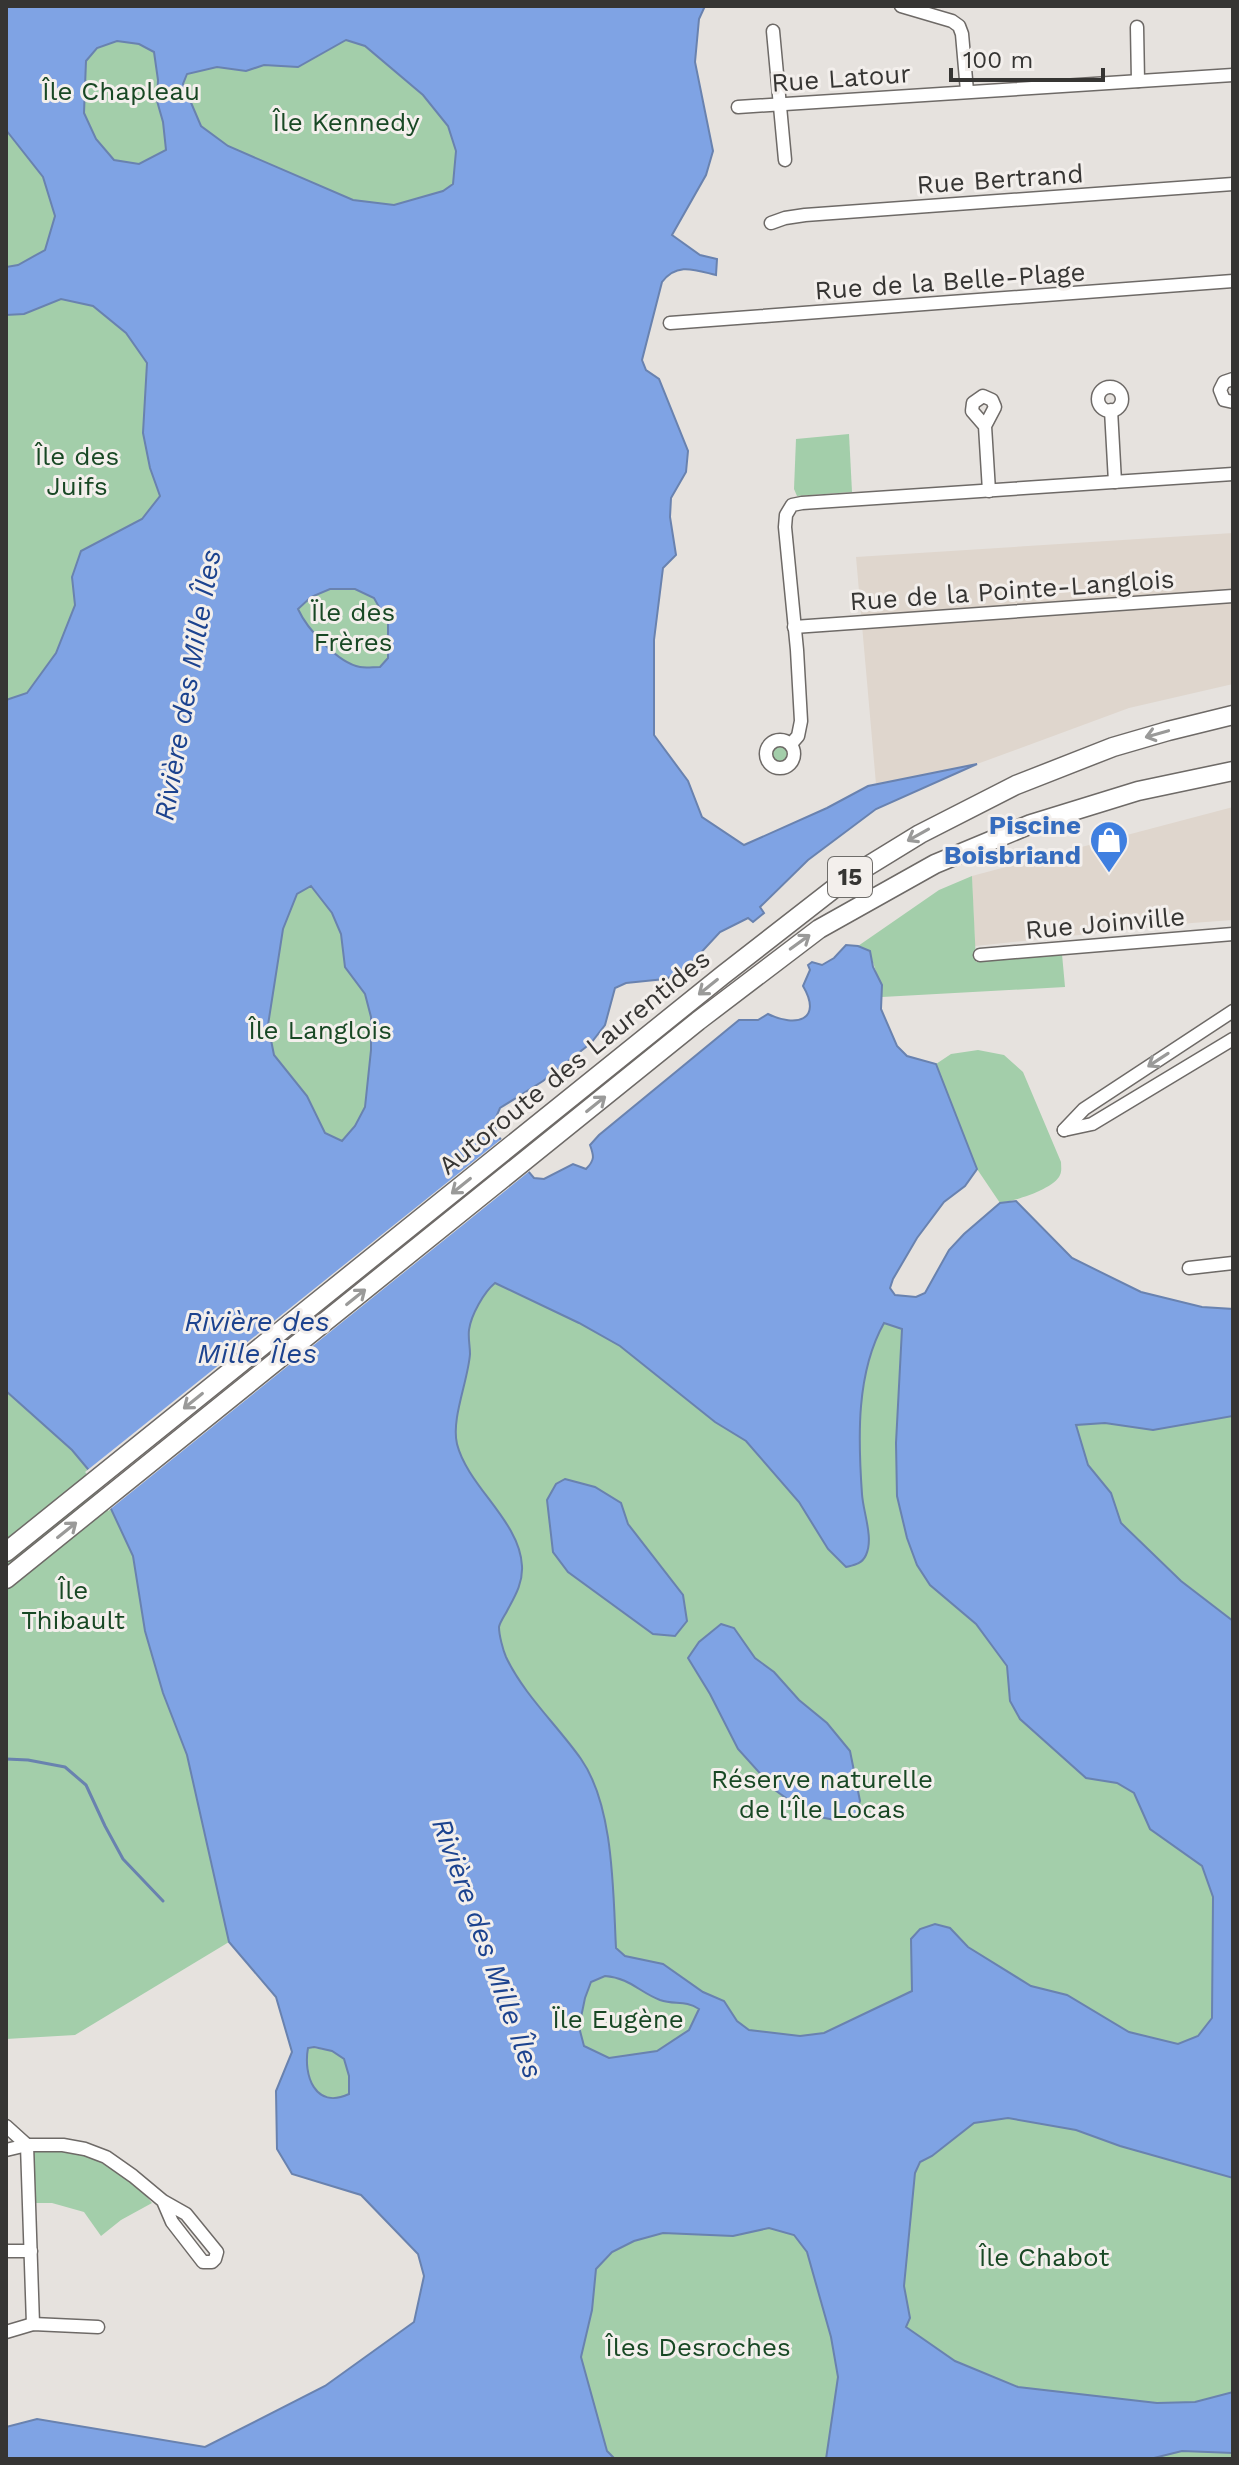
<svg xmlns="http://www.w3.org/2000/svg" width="1239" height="2465" viewBox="0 0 1239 2465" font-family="'Work Sans',sans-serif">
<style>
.built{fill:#dfd6cd}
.green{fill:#a3ceaa}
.water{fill:#7fa3e4;stroke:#6982af;stroke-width:2;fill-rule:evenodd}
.pier{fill:#e6e2de}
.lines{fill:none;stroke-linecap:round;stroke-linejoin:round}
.stream{stroke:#6982af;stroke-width:3}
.minor-casing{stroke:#6e6a67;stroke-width:15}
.highway-casing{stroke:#6e6a67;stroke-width:21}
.minor{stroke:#fff;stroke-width:12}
.highway{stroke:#fff;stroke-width:18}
.oneway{stroke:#9a9a99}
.labels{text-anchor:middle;stroke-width:6;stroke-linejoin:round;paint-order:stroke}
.shield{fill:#f3efec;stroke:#6f6d6a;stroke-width:2}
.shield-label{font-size:24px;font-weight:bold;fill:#363533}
.street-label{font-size:26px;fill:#363533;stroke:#f3efec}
.park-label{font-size:26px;fill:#184824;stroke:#f3efec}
.shop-label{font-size:26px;font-weight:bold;fill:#366cbe;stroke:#f3efec;text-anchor:end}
.water-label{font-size:28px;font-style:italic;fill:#1c438f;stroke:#f3efec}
</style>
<rect width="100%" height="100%" fill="#e6e2de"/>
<g class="built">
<path d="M1233,533V684L1129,708L977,764L876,784L856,557Z"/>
<path d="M1233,807V920L1192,923L975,946L972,876Z"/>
</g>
<g class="green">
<path d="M346,40L365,46L423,95L448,126L456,151L453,184L443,191L394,205L353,200L228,146L201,126L183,84L186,74L217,67L246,71L264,65L298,67Z"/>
<path d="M117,41L139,44L154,51L158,80L157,101L163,122L166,150L139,164L114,160L96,139L84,113L86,61L97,48Z"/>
<path d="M6,130L43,177L55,216L45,250L18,265L6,267Z"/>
<path d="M62,273L170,351L183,519L6,732V285Z"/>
<path d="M849,434L852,492L797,496L794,489L796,439Z"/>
<path d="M330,589H355L374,598L388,623V658L380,667C373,667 366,668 360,667C338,663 307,629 298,609L311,597Z"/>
<circle cx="780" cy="754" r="9"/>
<path d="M972,876L976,962L1062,954L1065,987L882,997C882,981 873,968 870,951L858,946L939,890Z"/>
<path d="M311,886L332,913L341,934L345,967L365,994L371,1017V1050L365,1107L355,1126L342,1141L325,1133L307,1096L274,1054L268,1025L283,929L297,894Z"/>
<path d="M978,1050L1004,1055L1023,1072L1061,1162C1061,1166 1062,1171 1060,1175C1054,1189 1015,1201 1000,1203L977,1169L936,1064L951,1054Z"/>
<path d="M487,1205L865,1292L941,1321L1233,1851V2053L658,2088L556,2052L418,1478Z"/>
<path d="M1024,1347L1233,1375V1621L1181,1581L1121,1523L1078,1475Z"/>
<path d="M6,1391L72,1450L98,1481L133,1556L145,1631L163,1693L187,1755L229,1942L75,2035L6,2039Z"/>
<path d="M308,2047L332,2051L345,2058L349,2076V2094C314,2111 303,2074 308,2047Z"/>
<path d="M1008,2118L1076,2130L1120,2146L1233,2178V2392L1195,2402L1157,2403L1018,2387L955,2361L906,2327L904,2286L915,2173L920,2162L932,2156L974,2123Z"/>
<path d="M29,2147L73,2150L130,2176L152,2203L121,2220L101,2236L84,2212L52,2203H35Z"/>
<path d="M769,2228L794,2235L807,2252L831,2337L838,2377L826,2459H615L607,2451L581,2357L592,2310L596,2269L612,2252L634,2241L663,2233L733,2236Z"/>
<path d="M1182,2451L1233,2453V2459H1150Z"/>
</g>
<g class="water">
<path d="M6,6H705L699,19L695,62L713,151L706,175L672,235L700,255L717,259L716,275C695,270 677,262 662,282L642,360L646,370L659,379L688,451L686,472L671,498L670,517L676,555L663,568L654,640V735L688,781L702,817L744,845L827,808L868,786L977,764L876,809L808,860L760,907L764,913L753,922L748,918L720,932L683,972L665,979L626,983L615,988L605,1025L591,1043L543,1081L500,1108L494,1122L497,1135L534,1178L544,1179L573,1164L586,1169C595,1160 594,1156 590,1145L599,1135L739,1020H758L768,1014C796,1028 823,1020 803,986L810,970L808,965L812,962L822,965L834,958L846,945L858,946L870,951L873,967L882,985L881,1009L897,1046L907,1056L936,1064L977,1169L965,1186L944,1202L917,1238L893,1279L890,1288L895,1295L916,1297L925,1293L949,1250L964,1234L1000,1203L1016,1201L1072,1258L1141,1292L1202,1307L1233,1309V1416L1153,1430L1105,1423L1076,1425L1088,1465L1111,1493L1121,1523L1181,1581L1233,1621V2178L1120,2146L1076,2130L1008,2118L974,2123L932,2156L920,2162L915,2173L904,2286L910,2318L906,2327L955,2361L1018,2387L1157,2403L1195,2402L1233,2392V2453L1182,2451L1150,2459H826L838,2377L831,2337L807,2252L794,2235L769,2228L733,2236L663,2233L634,2241L612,2252L596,2269L592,2310L581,2357L607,2451L615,2459H6V2427L37,2419L205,2447L325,2386L414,2322L424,2276L418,2254L361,2195L292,2174L277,2149L276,2091L292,2052L276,1997L229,1942L187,1755L163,1693L145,1631L133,1556L98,1481L72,1450L6,1391V700L27,693L56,653L75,605L72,577L81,551L142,519L160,496L150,468L143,433L147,363L126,333L93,306L61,299L24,314L6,315V267L18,265L45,250L55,216L43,177L6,130ZM346,40L365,46L423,95L448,126L456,151L453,184L443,191L394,205L353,200L228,146L201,126L183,84L187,74L217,67L246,71L264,65L298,67ZM117,41L139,44L154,52L158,80L157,101L163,122L166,150L139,164L114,160L96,139L84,113L86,61L97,48ZM330,589H355L374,598L388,623V658L380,667C373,667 366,668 360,667C338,663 307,629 298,609L311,597ZM311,886L332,913L341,934L345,967L365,994L371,1017V1050L365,1107L355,1126L342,1141L325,1133L307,1096L274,1055L268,1025L283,929L297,894ZM495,1283L579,1323L620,1346L715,1422L746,1441L799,1502L828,1549L846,1567C854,1565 862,1564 866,1555C874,1538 863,1512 862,1494C858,1438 856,1373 884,1323L902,1329L896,1443L897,1496L907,1538L917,1565L930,1585L976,1624L1007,1666L1010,1701L1020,1719L1086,1778L1117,1783L1134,1793L1150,1829L1202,1866L1213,1897L1212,2018L1198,2036L1178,2044L1129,2032L1067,1995L1031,1986L968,1947L950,1928L935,1924L920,1929L911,1939L912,1991L824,2033L800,2036L749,2030L737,2021L724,2001L703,1992L663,1964L625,1956L616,1948C613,1892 614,1806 581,1759C557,1725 524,1695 506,1657C503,1650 499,1635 499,1627C500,1622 505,1615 507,1611C515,1596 523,1583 522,1566C520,1521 468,1487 457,1444C451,1419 468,1381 470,1354C470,1346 468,1338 469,1330C471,1315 484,1292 495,1283ZM605,1976C630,1978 639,1992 660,2000C675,2005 685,2000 699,2009L689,2030L657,2051L609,2058L584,2046L579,2027L585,1998L591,1982ZM314,2047L332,2051L344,2059L349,2076V2094C315,2110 303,2075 308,2048Z"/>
<path d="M565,1479L595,1487L621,1503L628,1524L683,1595L687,1621L675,1636L653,1634L568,1572L553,1552L547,1500L556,1484Z"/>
<path d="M721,1624L734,1628L755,1658L774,1672L799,1700L827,1723L850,1751L860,1801L854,1819L835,1820L809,1815L775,1790L738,1749L710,1694L688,1658L699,1642Z"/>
</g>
<path class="pier" d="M504,1137L531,1170L108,1511L95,1483L85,1472Z"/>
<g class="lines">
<path class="stream" d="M6,1759L28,1760L65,1767L86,1785L105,1826L123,1859L163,1901"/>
<defs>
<g id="minor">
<path d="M901,6L952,21L959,26L962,34L967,91"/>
<path d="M1137,27L1138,81"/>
<path d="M773,31L785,160"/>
<path d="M738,107L1233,75"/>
<path d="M771,223L785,218L805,215L1233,184"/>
<path d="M670,323L1233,281"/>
<path d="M1233,379L1224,382L1220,390L1224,400L1233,402"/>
<circle cx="1110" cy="399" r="12"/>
<path d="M1111,410L1115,482"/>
<path d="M985,426L972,411L973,403L983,396L992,400L995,407L985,426L989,491"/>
<path d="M794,627L1233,596"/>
<circle cx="780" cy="754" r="14"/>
<path d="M791,744L798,736L801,721L797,650L785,527L786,515L792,505L802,503L1233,474"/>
<path d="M980,955L1233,934"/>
<path d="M1064,1130L1084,1109L1233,1011"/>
<path d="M1064,1130L1092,1124L1233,1039"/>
<path d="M1189,1268L1233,1263"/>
<path d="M6,2126L27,2145L6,2150"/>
<path d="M6,2251H31"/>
<path d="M33,2324L27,2145H63L85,2149L106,2157L133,2176L163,2201L186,2214L217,2252L215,2259L212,2262H203L172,2222L163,2201"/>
<path d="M6,2332L33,2324L98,2327"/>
</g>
<g id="highway">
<path d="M6,1552L723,975L845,880L920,834L1016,785L1113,747L1168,731L1233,715"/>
<path d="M6,1579L698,1021L819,929L935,864L1031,824L1138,791L1233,771"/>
</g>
</defs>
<use href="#minor" class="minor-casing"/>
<use href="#highway" class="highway-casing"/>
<use href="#minor" class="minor"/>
<use href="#highway" class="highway"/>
</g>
<defs><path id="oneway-shaft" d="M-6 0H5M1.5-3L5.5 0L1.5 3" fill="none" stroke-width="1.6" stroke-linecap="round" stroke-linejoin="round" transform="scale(2)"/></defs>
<g class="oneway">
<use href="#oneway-shaft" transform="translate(1157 734) rotate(164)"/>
<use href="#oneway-shaft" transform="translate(918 835) rotate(151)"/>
<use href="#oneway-shaft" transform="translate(800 942) rotate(-36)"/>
<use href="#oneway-shaft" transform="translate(708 987) rotate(141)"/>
<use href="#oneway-shaft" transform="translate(1158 1060) rotate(147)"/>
<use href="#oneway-shaft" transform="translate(596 1104) rotate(-39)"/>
<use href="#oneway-shaft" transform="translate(461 1186) rotate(141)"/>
<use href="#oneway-shaft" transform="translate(356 1297) rotate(-39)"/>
<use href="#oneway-shaft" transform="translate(193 1401) rotate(141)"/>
<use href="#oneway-shaft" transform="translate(67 1530) rotate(-39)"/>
</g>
<defs>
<symbol id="shop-pin" viewBox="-11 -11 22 30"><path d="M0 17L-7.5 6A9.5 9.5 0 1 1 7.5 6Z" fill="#3f7fe0" stroke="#f3efec"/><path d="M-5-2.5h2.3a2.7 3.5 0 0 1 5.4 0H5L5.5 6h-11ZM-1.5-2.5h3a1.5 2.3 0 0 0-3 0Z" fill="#fff"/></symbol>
</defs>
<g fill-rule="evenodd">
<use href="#shop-pin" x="1087" y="818" width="44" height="60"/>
</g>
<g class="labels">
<rect class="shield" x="828" y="857" width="44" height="40" rx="6"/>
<g class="shield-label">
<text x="850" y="885">15</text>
</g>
<g class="street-label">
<text transform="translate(841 78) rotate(-4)" y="9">Rue Latour</text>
<text transform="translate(1000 179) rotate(-4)" y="9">Rue Bertrand</text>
<text transform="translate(950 281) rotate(-4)" y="9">Rue de la Belle-Plage</text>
<text transform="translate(1012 590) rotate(-4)" y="9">Rue de la Pointe-Langlois</text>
<text transform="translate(1105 923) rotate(-5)" y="9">Rue Joinville</text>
<text transform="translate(574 1062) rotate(-39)" y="9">Autoroute des Laurentides</text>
</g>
<g class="park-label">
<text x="121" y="100">Île Chapleau</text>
<text x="346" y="131">Île Kennedy</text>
<text x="77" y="465">Île des<tspan x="77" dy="30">Juifs</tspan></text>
<text x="353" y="621">Ïle des<tspan x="353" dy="30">Frères</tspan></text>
<text x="320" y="1039">Île Langlois</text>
<text x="73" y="1599">Île<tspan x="73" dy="30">Thibault</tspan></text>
<text x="822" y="1788">Réserve naturelle<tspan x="822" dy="30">de l'Île Locas</tspan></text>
<text x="618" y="2028">Ïle Eugène</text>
<text x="1044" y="2266">Île Chabot</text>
<text x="698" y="2356">Îles Desroches</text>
</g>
<g class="shop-label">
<text x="1081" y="834">Piscine<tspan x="1081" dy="30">Boisbriand</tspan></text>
</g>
<g class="water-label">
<text transform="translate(187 685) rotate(-80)" y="10">Rivière des Mille Îles</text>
<text x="257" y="1331">Rivière des<tspan x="257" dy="32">Mille Îles</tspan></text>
<text transform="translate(488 1948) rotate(70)" y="10">Rivière des Mille Îles</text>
</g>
</g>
<rect width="1239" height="2465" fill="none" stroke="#363533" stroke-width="16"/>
<path d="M951 68v12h152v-12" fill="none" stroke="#363533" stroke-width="4"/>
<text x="963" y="68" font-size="24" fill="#363533" stroke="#f3efec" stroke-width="6" paint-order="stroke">100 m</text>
</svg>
